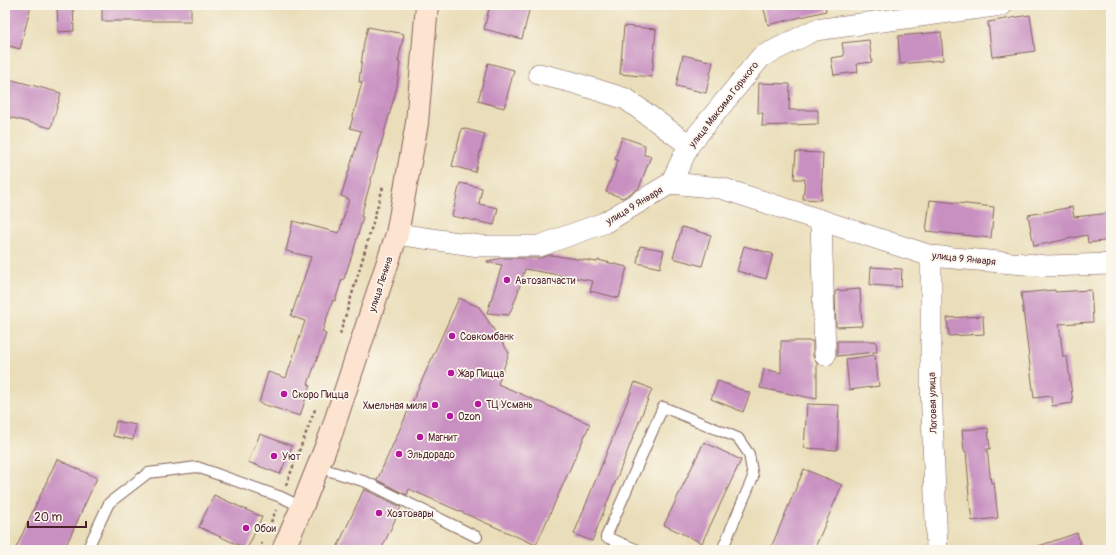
<svg xmlns="http://www.w3.org/2000/svg" width="1116" height="555" viewBox="0 0 1116 555" font-family="Pangolin,sans-serif">
<style>
.building{fill:#c88fc1}
.lines{fill:none;stroke-linecap:round;stroke-linejoin:round}
.service-casing{stroke:#82625d;stroke-width:12}
.minor-casing{stroke:#82625d;stroke-width:22}
.secondary-casing{stroke:#82625d;stroke-width:24}
.path{stroke:#82625d;stroke-width:2.5;stroke-dasharray:3 3;stroke-linecap:butt}
.service{stroke:#fff;stroke-width:10}
.minor{stroke:#fff;stroke-width:21}
.secondary{stroke:#fde4d1;stroke-width:22}
.poi-dot{fill:#b5179e;stroke:#fbf7ec;stroke-width:1.5}
.labels{text-anchor:middle;stroke-width:3.5;stroke-linejoin:round;paint-order:stroke}
.street-label{font-size:10px;fill:#4a1f2b;stroke:#fbf7ec}
.poi-label{font-size:10px;fill:#4a1f2b;stroke:#fbf7ec;text-anchor:start}
</style>
<rect width="100%" height="100%" fill="#fbf7ec"/>
<filter id="ink" filterUnits="userSpaceOnUse"><feTurbulence type="fractalNoise" baseFrequency=".025" numOctaves="2"/><feDisplacementMap in="SourceGraphic" scale="8" xChannelSelector="R" yChannelSelector="G"/><feConvolveMatrix kernelMatrix="1 2 1 2 8 2 1 2 1" color-interpolation-filters="sRGB"/></filter>
<filter id="wash" filterUnits="userSpaceOnUse"><feTurbulence type="fractalNoise" baseFrequency=".012" numOctaves="4" result="noise"/><feDisplacementMap in="SourceGraphic" scale="16" xChannelSelector="R" yChannelSelector="G"/><feGaussianBlur stdDeviation="0.9" result="paint"/><feColorMatrix in="noise" values="0 0 0 0 0 0 0 0 0 0 0 0 0 0 0 0 0 1.4 0 .05"/><feComposite in="paint" operator="in"/></filter>
<g filter="url(#wash)">
<rect width="100%" height="100%" fill="#eadeba"/>
<g id="blocks">
<g class="building">
<path d="M5,5H31L20,49L5,45Z"/>
<path d="M57,5H73L74,31L58,32Z"/>
<rect x="102" y="5" width="89" height="16"/>
<path d="M490,5H522L530,7L522,39L484,29Z"/>
<path d="M763,5H825L826,11L768,25Z"/>
<path d="M1030,15L1035,51L992,57L988,22Z"/>
<path d="M624,26L656,29L652,77L620,74Z"/>
<path d="M368,27L404,34L398,62H400L397,87L361,216L363,217L354,249L344,279H342L335,301L333,300L322,332L326,334L308,384L310,385L300,416L259,403L268,372L286,378L305,321L291,316L311,257L286,251L293,221L339,233L349,199L341,196L361,131L350,128L362,82H359L364,42Z"/>
<path d="M941,32L943,60L900,64L898,36Z"/>
<path d="M869,40L872,62L857,64L858,72L834,75L831,58L844,56L842,43Z"/>
<path d="M683,55L713,62L706,93L676,86Z"/>
<path d="M488,63L514,70L504,108L478,101Z"/>
<path d="M5,78L61,93L51,128L5,116Z"/>
<path d="M759,83L790,84L789,110H818V124L762,126L763,113H758Z"/>
<path d="M462,128L485,134L475,172L452,166Z"/>
<path d="M622,137L645,145L644,155L651,156L639,188L623,198L606,192L618,160L615,159Z"/>
<path d="M796,152L823,153L821,200L803,199L805,179H794Z"/>
<path d="M460,183L482,188L479,204L498,208L494,225L452,216Z"/>
<path d="M930,200L994,207L991,238L926,231Z"/>
<path d="M1072,207L1074,217L1111,213V240L1088,243L1087,235L1034,246L1028,215Z"/>
<path d="M682,227L711,235L702,266L673,258Z"/>
<path d="M640,246L664,250L660,268L637,263Z"/>
<path d="M744,246L773,254L766,279L737,271Z"/>
<path d="M551,255L597,262L598,260L627,267L619,298L590,291L593,281L525,269L516,298L509,315L487,313L502,265L487,262V261L502,258H539Z"/>
<path d="M871,267L902,269L901,287L870,285Z"/>
<path d="M860,289L862,326L836,327L835,291Z"/>
<path d="M1055,290V292L1091,290L1093,322L1059,324L1063,357H1067L1073,403L1052,406L1051,396L1034,398L1021,293Z"/>
<path d="M459,298L479,307L509,353L498,384L590,424L536,545L409,489L407,495L377,480Z"/>
<path d="M983,316L984,334L949,336L947,318Z"/>
<path d="M781,341H813V356L815,361L817,363V399L760,388L764,369L781,373Z"/>
<path d="M837,341H876L877,352L837,356Z"/>
<path d="M875,355L879,386L849,390L846,359Z"/>
<path d="M718,381L750,393L743,412L711,399Z"/>
<path d="M635,382L652,389L592,541L574,534Z"/>
<path d="M807,404L839,405L837,450L804,448Z"/>
<path d="M116,421L136,425L133,440L113,436Z"/>
<path d="M988,428L990,449H987L991,483L994,482L998,518L972,521L968,486H969L966,451H964L962,430Z"/>
<path d="M260,434L292,446L280,474L248,462Z"/>
<path d="M704,442L741,460L702,543L664,525Z"/>
<path d="M57,459L97,478L64,550H15Z"/>
<path d="M804,469L842,485L814,550H770Z"/>
<path d="M364,489L401,507L381,550H336Z"/>
<path d="M214,495L262,517L247,549L199,527Z"/>
<path d="M1077,533L1082,550H1036V547Z"/>
</g>
</g>
</g>
<g filter="url(#ink)">
<use href="#blocks" fill-opacity="0" stroke="#82625d" stroke-width="1"/>
<g class="lines">
<defs>
<g id="service">
<path d="M317,467L366,482L477,537"/>
<path d="M87,550L109,503L148,473L197,467L281,497L302,507"/>
<path d="M638,550L606,537L663,407L738,438L749,454L753,477L722,550"/>
</g>
<g id="minor">
<path d="M539,74L572,82L626,99L689,145"/>
<path d="M671,183L689,145L761,57L815,30L1002,5"/>
<path d="M821,220L825,355"/>
<path d="M397,234L479,246H539L604,223L671,183L721,188L931,256L1047,266L1111,264"/>
<path d="M931,256V384L937,550"/>
</g>
<path id="secondary" d="M283,550L302,507L331,434L397,234L417,123L427,5"/>
</defs>
<use href="#service" class="service-casing"/>
<use href="#minor" class="minor-casing"/>
<use href="#secondary" class="secondary-casing"/>
<g class="path">
<path d="M340,334L362,261L383,187"/>
<path d="M286,485L316,407"/>
<path d="M271,522L276,510"/>
<path d="M259,550L262,543"/>
<path d="M505,550H506"/>
</g>
<use href="#service" class="service"/>
<use href="#minor" class="minor"/>
<use href="#secondary" class="secondary"/>
</g>
</g>
<g class="poi-dot">
<circle cx="507" cy="280" r="4"/>
<circle cx="452" cy="336" r="4"/>
<circle cx="451" cy="373" r="4"/>
<circle cx="284" cy="394" r="4"/>
<circle cx="478" cy="404" r="4"/>
<circle cx="435" cy="405" r="4"/>
<circle cx="450" cy="416" r="4"/>
<circle cx="420" cy="437" r="4"/>
<circle cx="399" cy="454" r="4"/>
<circle cx="274" cy="456" r="4"/>
<circle cx="379" cy="513" r="4"/>
<circle cx="246" cy="528" r="4"/>
</g>
<g class="labels">
<g class="street-label">
<text transform="translate(723 104) rotate(-52)" y="4">улица Максима Горького</text>
<text transform="translate(634 205) rotate(-31)" y="4">улица 9 Января</text>
<text transform="translate(964 258) rotate(6)" y="4">улица 9 Января</text>
<text transform="translate(380 284) rotate(-72)" y="4">улица Ленина</text>
<text transform="translate(932 403) rotate(-92)" y="4">Логовая улица</text>
</g>
<g class="poi-label">
<text x="515" y="284">Автозапчасти</text>
<text x="460" y="340">Совкомбанк</text>
<text x="459" y="377">Жар Пицца</text>
<text x="292" y="398">Скоро Пицца</text>
<text x="486" y="408">ТЦ Усмань</text>
<text x="427" y="409" text-anchor="end">Хмельная миля</text>
<text x="458" y="420">Ozon</text>
<text x="428" y="441">Магнит</text>
<text x="407" y="458">Эльдорадо</text>
<text x="282" y="460">Уют</text>
<text x="387" y="517">Хозтовары</text>
<text x="254" y="532">Обои</text>
</g>
</g>
<rect width="1116" height="555" fill="none" stroke="#fbf7ec" stroke-width="20"/>
<path d="M28 521v6h58v-6" fill="none" stroke="#4a1f2b" stroke-width="2"/>
<text x="34" y="521" font-size="12" fill="#4a1f2b" stroke="#fbf7ec" stroke-width="3" paint-order="stroke">20 m</text>
</svg>
